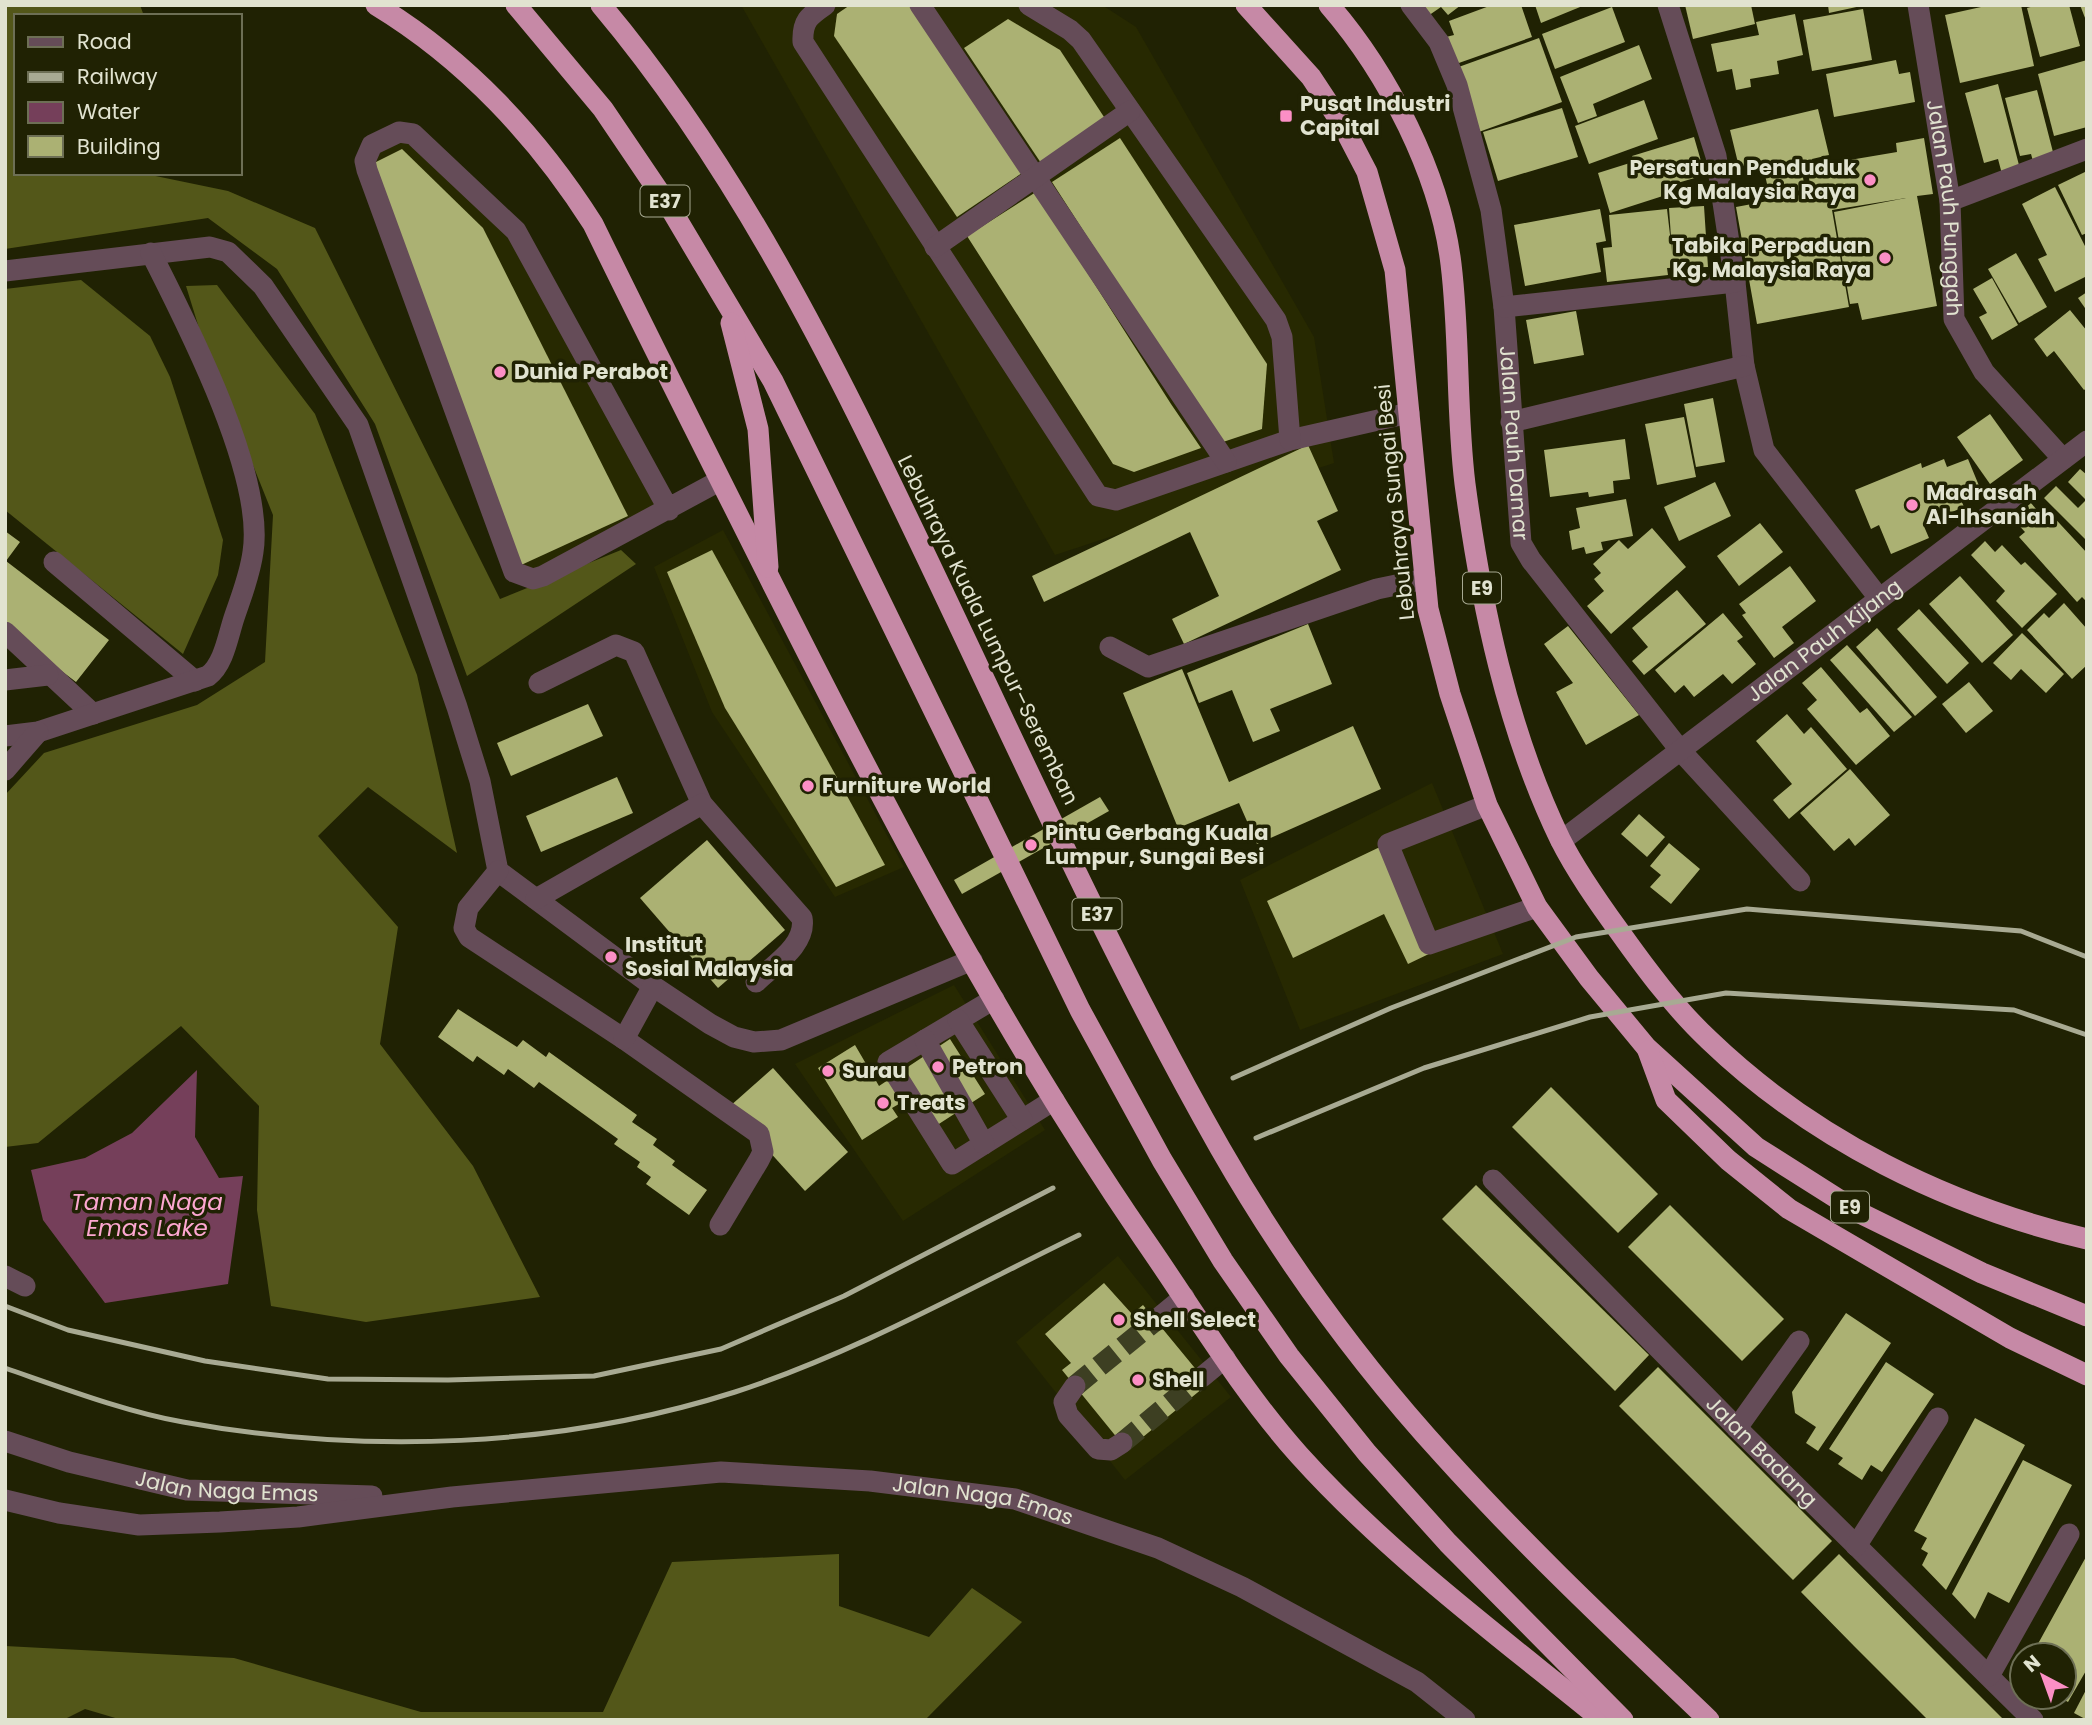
<svg xmlns="http://www.w3.org/2000/svg" width="2092" height="1725" viewBox="0 0 2092 1725" font-family="Poppins,sans-serif">
<style>
.built{fill:#272901}
.forest{fill:#535719}
.water{fill:#753f5a}
.building{fill:#abb173}
.lines{fill:none;stroke-linecap:round;stroke-linejoin:round}
.minor-tunnel{stroke:#3d3f22;stroke-width:21;stroke-dasharray:21 10;stroke-linecap:butt}
.minor{stroke:#654c58;stroke-width:21}
.highway{stroke:#c689a6;stroke-width:21}
.rail{stroke:#a8aa93;stroke-width:5}
.poi-dot{fill:#fb8fc5;stroke:#202203;stroke-width:2.5}
.labels{text-anchor:middle;stroke-width:7;stroke-linejoin:round;paint-order:stroke}
.shield{fill:#202203;stroke:#a7a992;stroke-width:2}
.shield-label{font-size:19px;font-weight:bold;fill:#e1e3d0}
.poi-label{font-size:21px;font-weight:bold;fill:#e1e3d0;stroke:#202203;text-anchor:start}
.street-label{font-size:21px;fill:#e1e3d0;stroke:#202203}
.water-label{font-size:23px;font-style:italic;fill:#fda7d1;stroke:#202203}
</style>
<rect width="100%" height="100%" fill="#202203"/>
<g class="built">
<path d="M741,5H1102L1136,27L1314,337L1334,463L1055,555Z"/>
<path d="M409,139L511,234L660,507L541,571L523,572L369,161L374,151Z"/>
<path d="M723,530L904,867L835,897L712,712L654,567Z"/>
<path d="M1432,783L1503,954L1300,1030L1240,880Z"/>
<path d="M954,985L1045,1130L903,1221L795,1064Z"/>
<path d="M1118,1256L1231,1397L1125,1480L1016,1342Z"/>
</g>
<g class="forest">
<path d="M5,5H140L144,16H16V173H141L228,191L315,228L500,599L621,550L636,564L467,676L375,424L277,269L208,218L5,249Z"/>
<path d="M81,280L150,336L170,377L223,540L218,575L183,654L5,510V289Z"/>
<path d="M217,285L315,414L417,675L457,853L368,787L318,836L398,927L380,1044L473,1166L540,1297L366,1322L271,1306L257,1210L259,1106L181,1026L38,1143L5,1147V795L44,753L197,705L265,662L273,515L203,341L186,286Z"/>
<path d="M839,1554V1606L929,1637L972,1588L1022,1622L925,1720H122L85,1709L63,1720H5V1646L234,1658L421,1712H603L672,1562Z"/>
</g>
<path class="water" d="M197,1070L195,1137L219,1178L243,1176L228,1284L105,1303L43,1220L31,1170L85,1158L132,1133Z"/>
<g class="building">
<path d="M850,5H913L1025,171L957,217L834,36L837,14Z"/>
<path d="M1415,5H1461L1448,15L1441,7L1425,18Z"/>
<path d="M1492,5H1521L1532,37L1456,64L1446,37L1454,35L1449,21Z"/>
<path d="M1535,5H1585L1541,23Z"/>
<path d="M1685,5H1751L1755,24L1693,39Z"/>
<path d="M1828,5H1861V6L1829,13Z"/>
<path d="M1990,5H2021L2034,66L1960,83L1945,15Z"/>
<path d="M2037,5H2069L2080,46L2040,57L2027,8Z"/>
<path d="M2080,5H2087V23Z"/>
<path d="M1612,7L1625,42L1555,69L1542,34Z"/>
<path d="M1863,9L1872,60L1812,71L1803,20Z"/>
<path d="M1795,14L1803,55L1777,61L1779,74L1750,79L1751,87L1736,90L1732,69L1717,72L1711,44L1759,35L1756,22Z"/>
<path d="M1008,19L1060,50L1106,120L1041,163L964,48Z"/>
<path d="M1539,38L1562,102L1476,133L1453,69Z"/>
<path d="M1639,45L1652,79L1593,104L1597,116L1578,123L1560,77Z"/>
<path d="M1896,60L1899,74L1910,72L1915,102L1834,117L1826,74Z"/>
<path d="M2087,60V127L2054,136L2038,74Z"/>
<path d="M1998,84L2020,169L2002,174L1998,159L1984,163L1965,93Z"/>
<path d="M2037,90L2054,156L2033,161L2031,154L2020,156L2005,98Z"/>
<path d="M1644,100L1658,139L1589,164L1575,126Z"/>
<path d="M1562,108L1578,157L1498,181L1483,132Z"/>
<path d="M1818,109L1829,155L1812,159L1814,169L1802,172L1805,189L1770,197L1762,162L1739,167L1730,130Z"/>
<path d="M1694,137L1705,175L1667,186L1669,194L1610,213L1598,173L1633,162L1632,156Z"/>
<path d="M1120,138L1267,364L1262,429L1220,443L1052,182Z"/>
<path d="M1924,138L1933,194L1917,196L1937,306L1862,320L1858,303L1850,304L1834,212L1906,198L1832,210L1849,307L1757,324L1736,207L1822,191L1811,192L1808,171L1821,169L1820,165L1897,152L1896,143Z"/>
<path d="M402,149L483,228L628,516L519,566L366,167Z"/>
<path d="M2087,171V233L2082,235L2058,185Z"/>
<path d="M2055,187L2087,250V276L2055,292L2038,259L2047,255L2022,204Z"/>
<path d="M1036,192L1171,404L1201,448L1134,472L1113,464L967,236Z"/>
<path d="M1704,206L1708,267L1667,268L1668,275L1607,282L1603,248L1612,247L1609,215L1667,209L1672,252L1669,208Z"/>
<path d="M1600,209L1606,241L1596,243L1601,272L1525,286L1514,225Z"/>
<path d="M2016,253L2047,307L2019,323L1988,269Z"/>
<path d="M1992,278L2018,325L1992,340L1979,317L1987,313L1973,289Z"/>
<path d="M2087,292V311L2078,298Z"/>
<path d="M2070,310L2087,331V388L2084,390L2054,351L2047,357L2034,339Z"/>
<path d="M1576,311L1584,355L1534,364L1526,320Z"/>
<path d="M1713,398L1725,462L1696,467L1684,404Z"/>
<path d="M1990,414L2023,460L1990,484L1957,437Z"/>
<path d="M1684,417L1696,477L1657,485L1645,424Z"/>
<path d="M1625,439L1630,479L1613,481L1614,493L1589,497L1588,492L1550,497L1544,450Z"/>
<path d="M1308,445L1338,511L1317,521L1341,570L1184,644L1172,619L1219,596L1190,532L1044,602L1032,576Z"/>
<path d="M1944,459L1947,467L1968,459L1982,493L1962,502L1964,507L1923,524L1929,538L1891,554L1879,525L1871,529L1855,490L1921,463L1922,468Z"/>
<path d="M2080,469L2087,475V541L2044,498L2056,486L2078,508L2086,500L2068,482Z"/>
<path d="M1715,482L1731,516L1679,541L1664,507Z"/>
<path d="M1626,499L1633,536L1601,542L1603,550L1586,554L1584,547L1572,550L1569,531L1580,528L1576,508Z"/>
<path d="M2031,503L2042,516L2048,511L2087,553V602L2082,597L2077,602L2019,537L2025,532L2013,519Z"/>
<path d="M1760,523L1783,552L1739,586L1717,556Z"/>
<path d="M1652,528L1686,567L1611,634L1587,606L1604,591L1594,579L1601,573L1593,564L1619,540L1628,549Z"/>
<path d="M5,531L20,542L6,561L109,640L76,682L5,628Z"/>
<path d="M1985,541L1995,552L2002,545L2021,565L2025,562L2057,594L2022,628L1996,601L2005,591L1971,555Z"/>
<path d="M712,550L885,865L836,887L725,708L667,572Z"/>
<path d="M1790,566L1816,601L1782,627L1794,643L1774,658L1742,615L1746,613L1739,604Z"/>
<path d="M1960,576L2013,635L1982,663L1929,604Z"/>
<path d="M1677,590L1706,624L1644,675L1632,661L1648,647L1632,628Z"/>
<path d="M2064,603L2087,629V665L2072,679L2027,630L2044,613L2049,618Z"/>
<path d="M1919,609L1969,663L1947,684L1897,629Z"/>
<path d="M1723,613L1743,637L1737,641L1756,664L1732,684L1723,674L1694,697L1684,685L1675,693L1655,670Z"/>
<path d="M1308,624L1332,684L1270,709L1280,731L1253,742L1232,690L1199,703L1187,673Z"/>
<path d="M1568,626L1639,715L1586,745L1556,692L1573,683L1544,644Z"/>
<path d="M1877,628L1937,697L1915,716L1856,647Z"/>
<path d="M2022,633L2064,674L2046,693L2021,669L2011,680L1993,663Z"/>
<path d="M1847,645L1912,717L1894,732L1830,660Z"/>
<path d="M1821,667L1860,713L1867,708L1890,736L1856,765L1807,709L1817,700L1802,683Z"/>
<path d="M1182,669L1229,782L1353,726L1381,789L1257,844L1239,803L1178,828L1123,693Z"/>
<path d="M1969,682L1993,711L1966,733L1942,704Z"/>
<path d="M588,704L603,736L511,776L497,743Z"/>
<path d="M1787,714L1804,734L1811,727L1847,769L1789,819L1773,800L1792,784L1756,741Z"/>
<path d="M1850,769L1890,815L1855,846L1849,838L1834,851L1800,813Z"/>
<path d="M617,777L633,813L541,852L526,816Z"/>
<path d="M1100,797L1109,811L962,894L954,880Z"/>
<path d="M1639,814L1665,837L1647,857L1621,834Z"/>
<path d="M707,840L785,930L718,988L640,898Z"/>
<path d="M1669,843L1700,869L1671,904L1650,887L1661,875L1650,866Z"/>
<path d="M1382,846L1433,952L1408,964L1384,914L1293,958L1267,901Z"/>
<path d="M458,1009L517,1047L523,1040L546,1057L549,1052L637,1115L632,1122L657,1139L653,1145L675,1161L672,1165L707,1190L689,1215L646,1184L651,1177L637,1167L640,1162L614,1144L618,1139L539,1082L534,1088L508,1069L504,1075L477,1056L473,1062L438,1037Z"/>
<path d="M950,1039L985,1094L925,1133L904,1101L892,1108L898,1117L862,1140L818,1068L855,1045L879,1086Z"/>
<path d="M773,1068L848,1152L805,1191L729,1107Z"/>
<path d="M1551,1087L1658,1194L1618,1233L1512,1127Z"/>
<path d="M1476,1185L1649,1355L1615,1391L1442,1219Z"/>
<path d="M1670,1205L1784,1319L1742,1361L1628,1247Z"/>
<path d="M1104,1283L1132,1314L1143,1305L1208,1384L1127,1450L1062,1370L1071,1363L1045,1334Z"/>
<path d="M1846,1313L1891,1343L1818,1451L1806,1443L1816,1427L1795,1413L1792,1392Z"/>
<path d="M1886,1362L1934,1394L1882,1472L1871,1465L1862,1480L1838,1464L1843,1458L1829,1449Z"/>
<path d="M1658,1367L1832,1541L1793,1580L1619,1406Z"/>
<path d="M1975,1418L2025,1445L1946,1590L1922,1565L1928,1553L1921,1549L1927,1538L1914,1531Z"/>
<path d="M2023,1460L2072,1485L2009,1603L1988,1592L1975,1619L1952,1594Z"/>
<path d="M1839,1554L1935,1651L2004,1720H1928L1854,1646L1801,1592Z"/>
<path d="M2087,1555V1669L2068,1702L2059,1697H2064V1685L2071,1672L2064,1668V1655H2040L2034,1651Z"/>
<path d="M2087,1688V1720L2074,1713Z"/>
</g>
<g class="lines">
<g class="minor-tunnel">
<path d="M1075,1386L1156,1320"/>
<path d="M1122,1443L1202,1377"/>
</g>
<g class="minor">
<path d="M825,5C809,16 802,21 803,42L1098,496L1116,500L1290,440L1409,413"/>
<path d="M920,5L1226,462"/>
<path d="M1029,5L1070,30L1081,40L1276,320L1282,337L1290,440"/>
<path id="s1" d="M1411,5L1439,42L1457,85L1491,210L1504,307L1521,543L1531,560L1680,750L1800,881"/>
<path d="M1668,5L1716,156L1735,282L1744,366L1764,450L1879,598"/>
<path id="s2" d="M1918,5L1950,201L1954,319L1984,372L2063,459"/>
<path d="M1950,201L2087,149"/>
<path d="M935,247L1130,111"/>
<path d="M5,271L210,247L228,252L263,286L358,425L457,707L480,781L498,871L653,986L710,1024L734,1037L754,1042L781,1040L972,960"/>
<path d="M1504,307L1735,282"/>
<path d="M1511,422L1744,366"/>
<path d="M669,510L516,231L413,134L399,132L372,145L365,161L367,170L514,572L533,579L543,576L719,481"/>
<path d="M54,562L195,681"/>
<path d="M5,632L93,714"/>
<path d="M1110,647L1148,667L1377,589L1425,579"/>
<path d="M5,680L48,675"/>
<path d="M539,683L616,645L634,652L702,804L802,918C807,945 773,965 756,982"/>
<path d="M5,736L38,732L208,676C224,664 228,636 234,618C241,597 250,575 253,552C265,475 187,324 151,253"/>
<path d="M5,770L38,732"/>
<path d="M1487,805L1388,844L1429,944L1537,907"/>
<path id="s3" d="M1561,841L2087,441"/>
<path d="M498,871L468,908L464,928L469,937L624,1039L759,1134L763,1152L759,1160L720,1225"/>
<path d="M536,899L702,804"/>
<path d="M994,999L888,1062L952,1164L1054,1100"/>
<path d="M958,1020L1022,1120"/>
<path d="M624,1039L653,986"/>
<path d="M925,1040L984,1144"/>
<path id="s4" d="M1493,1180L1737,1428L2033,1720"/>
<path d="M5,1276L25,1286"/>
<path d="M1156,1320L1184,1297"/>
<path d="M1202,1377L1225,1358"/>
<path d="M1075,1386L1064,1402L1068,1415L1098,1449L1111,1450L1122,1443"/>
<path d="M1737,1428L1799,1341"/>
<path id="s5" d="M5,1441L69,1462L187,1490L372,1496"/>
<path id="s6" d="M5,1500L59,1513L139,1525L220,1522L298,1517L452,1497L721,1472L870,1481L1015,1499L1158,1548L1242,1587L1417,1682L1465,1720"/>
<path d="M1856,1546L1938,1418"/>
<path d="M1989,1676L2069,1534"/>
</g>
<g class="highway">
<path d="M376,5C465,59 538,137 593,224C652,345 713,465 773,585C886,809 1002,1032 1144,1239C1194,1311 1240,1389 1299,1455C1388,1554 1499,1636 1602,1720"/>
<path d="M516,5L603,109L672,211L773,381L1080,1010L1162,1160L1223,1261L1289,1356L1367,1453L1448,1543L1623,1720"/>
<path d="M601,5C739,169 834,363 926,556C1021,755 1111,956 1220,1148C1283,1258 1359,1363 1445,1457C1528,1549 1619,1634 1709,1720"/>
<path d="M1246,5L1311,77L1342,124L1367,172L1395,270L1428,609L1450,694L1487,805L1537,907L1589,978L1646,1047L1756,1147L1860,1213L1982,1273L2087,1316"/>
<path d="M1329,5C1388,73 1440,174 1451,264C1460,337 1456,411 1465,484C1481,604 1507,729 1560,839C1576,871 1598,902 1619,931C1646,969 1675,1008 1709,1040C1813,1140 1948,1206 2087,1239"/>
<path d="M731,323L758,429L768,567"/>
<path d="M1648,1051L1666,1100L1728,1160L1789,1209L2010,1338L2087,1375"/>
</g>
<g class="rail">
<path d="M1233,1078L1391,1008L1576,937L1747,909L2021,931L2087,957"/>
<path d="M1256,1138L1424,1068L1590,1017L1726,993L2014,1010L2087,1035"/>
<path d="M5,1306L68,1330L205,1361L328,1379L448,1380L594,1376L721,1349L844,1296L1053,1188"/>
<path d="M5,1368C60,1387 126,1412 183,1422C364,1455 559,1448 735,1392C855,1353 966,1290 1079,1235"/>
</g>
</g>
<g class="poi-dot">
<rect x="1279" y="109" width="14" height="14" rx="3.5"/>
<circle cx="1870" cy="180" r="7"/>
<circle cx="1885" cy="258" r="7"/>
<circle cx="500" cy="372" r="7"/>
<circle cx="1912" cy="505" r="7"/>
<circle cx="808" cy="786" r="7"/>
<circle cx="1031" cy="845" r="7"/>
<circle cx="611" cy="957" r="7"/>
<circle cx="938" cy="1067" r="7"/>
<circle cx="828" cy="1071" r="7"/>
<circle cx="883" cy="1103" r="7"/>
<circle cx="1119" cy="1320" r="7"/>
<circle cx="1138" cy="1380" r="7"/>
</g>
<g class="labels">
<g class="shield">
<rect x="640.5" y="185.5" width="49" height="31" rx="5"/>
<rect x="1463" y="572.5" width="38" height="31" rx="5"/>
<rect x="1072.5" y="898.5" width="49" height="31" rx="5"/>
<rect x="1831" y="1191.5" width="38" height="31" rx="5"/>
</g>
<g class="shield-label">
<text x="665" y="208">E37</text>
<text x="1482" y="595">E9</text>
<text x="1097" y="921">E37</text>
<text x="1850" y="1214">E9</text>
</g>
<g class="poi-label">
<text x="1300" y="111">Pusat Industri<tspan x="1300" dy="24">Capital</tspan></text>
<text x="1856" y="175" text-anchor="end">Persatuan Penduduk<tspan x="1856" dy="24">Kg Malaysia Raya</tspan></text>
<text x="1871" y="253" text-anchor="end">Tabika Perpaduan<tspan x="1871" dy="24">Kg. Malaysia Raya</tspan></text>
<text x="514" y="379">Dunia Perabot</text>
<text x="1926" y="500">Madrasah<tspan x="1926" dy="24">Al-Ihsaniah</tspan></text>
<text x="822" y="793">Furniture World</text>
<text x="1045" y="840">Pintu Gerbang Kuala<tspan x="1045" dy="24">Lumpur, Sungai Besi</tspan></text>
<text x="625" y="952">Institut<tspan x="625" dy="24">Sosial Malaysia</tspan></text>
<text x="952" y="1074">Petron</text>
<text x="842" y="1078">Surau</text>
<text x="897" y="1110">Treats</text>
<text x="1133" y="1327">Shell Select</text>
<text x="1152" y="1387">Shell</text>
</g>
<g class="street-label">
<text dy="7" stroke="none"><textPath href="#s2" startOffset="205">Jalan Pauh Punggah</textPath></text>
<text dy="7" stroke="none"><textPath href="#s1" startOffset="457">Jalan Pauh Damar</textPath></text>
<text transform="translate(1395 502) rotate(-96)" y="7">Lebuhraya Sungai Besi</text>
<text transform="translate(988 630) rotate(64)" y="7">Lebuhraya Kuala Lumpur–Seremban</text>
<text dy="7" stroke="none"><textPath href="#s3" startOffset="331">Jalan Pauh Kijang</textPath></text>
<text dy="7" stroke="none"><textPath href="#s4" startOffset="382">Jalan Badang</textPath></text>
<text dy="7" stroke="none"><textPath href="#s5" startOffset="228">Jalan Naga Emas</textPath></text>
<text dy="7" stroke="none"><textPath href="#s6" startOffset="985">Jalan Naga Emas</textPath></text>
</g>
<g class="water-label">
<text x="147" y="1210">Taman Naga<tspan x="147" dy="26">Emas Lake</tspan></text>
</g>
</g>
<rect width="2092" height="1725" fill="none" stroke="#e1e3d0" stroke-width="14"/>
<rect x="14" y="14" width="228" height="161" fill="#202203" stroke="#6d6f55" stroke-width="2"/>
<rect x="28" y="37" width="35" height="10" fill="#654c58" stroke="#6d6f55" stroke-width="2"/>
<text x="77" y="49" font-size="21" fill="#e1e3d0">Road</text>
<rect x="28" y="72" width="35" height="10" fill="#a8aa93" stroke="#6d6f55" stroke-width="2"/>
<text x="77" y="84" font-size="21" fill="#e1e3d0">Railway</text>
<rect x="28" y="102" width="35" height="21" fill="#753f5a" stroke="#6d6f55" stroke-width="2"/>
<text x="77" y="119" font-size="21" fill="#e1e3d0">Water</text>
<rect x="28" y="136" width="35" height="21" fill="#abb173" stroke="#6d6f55" stroke-width="2"/>
<text x="77" y="154" font-size="21" fill="#e1e3d0">Building</text>
<g transform="translate(2043 1676) rotate(319)"><circle r="33" fill="#202203" stroke="#6d6f55" stroke-width="2"/>
<path d="M0-5L12 26L0 18L-12 26Z" fill="#fb8fc5"/>
<text y="-10" font-size="19" font-weight="bold" text-anchor="middle" fill="#e1e3d0">N</text>
</g>
</svg>
